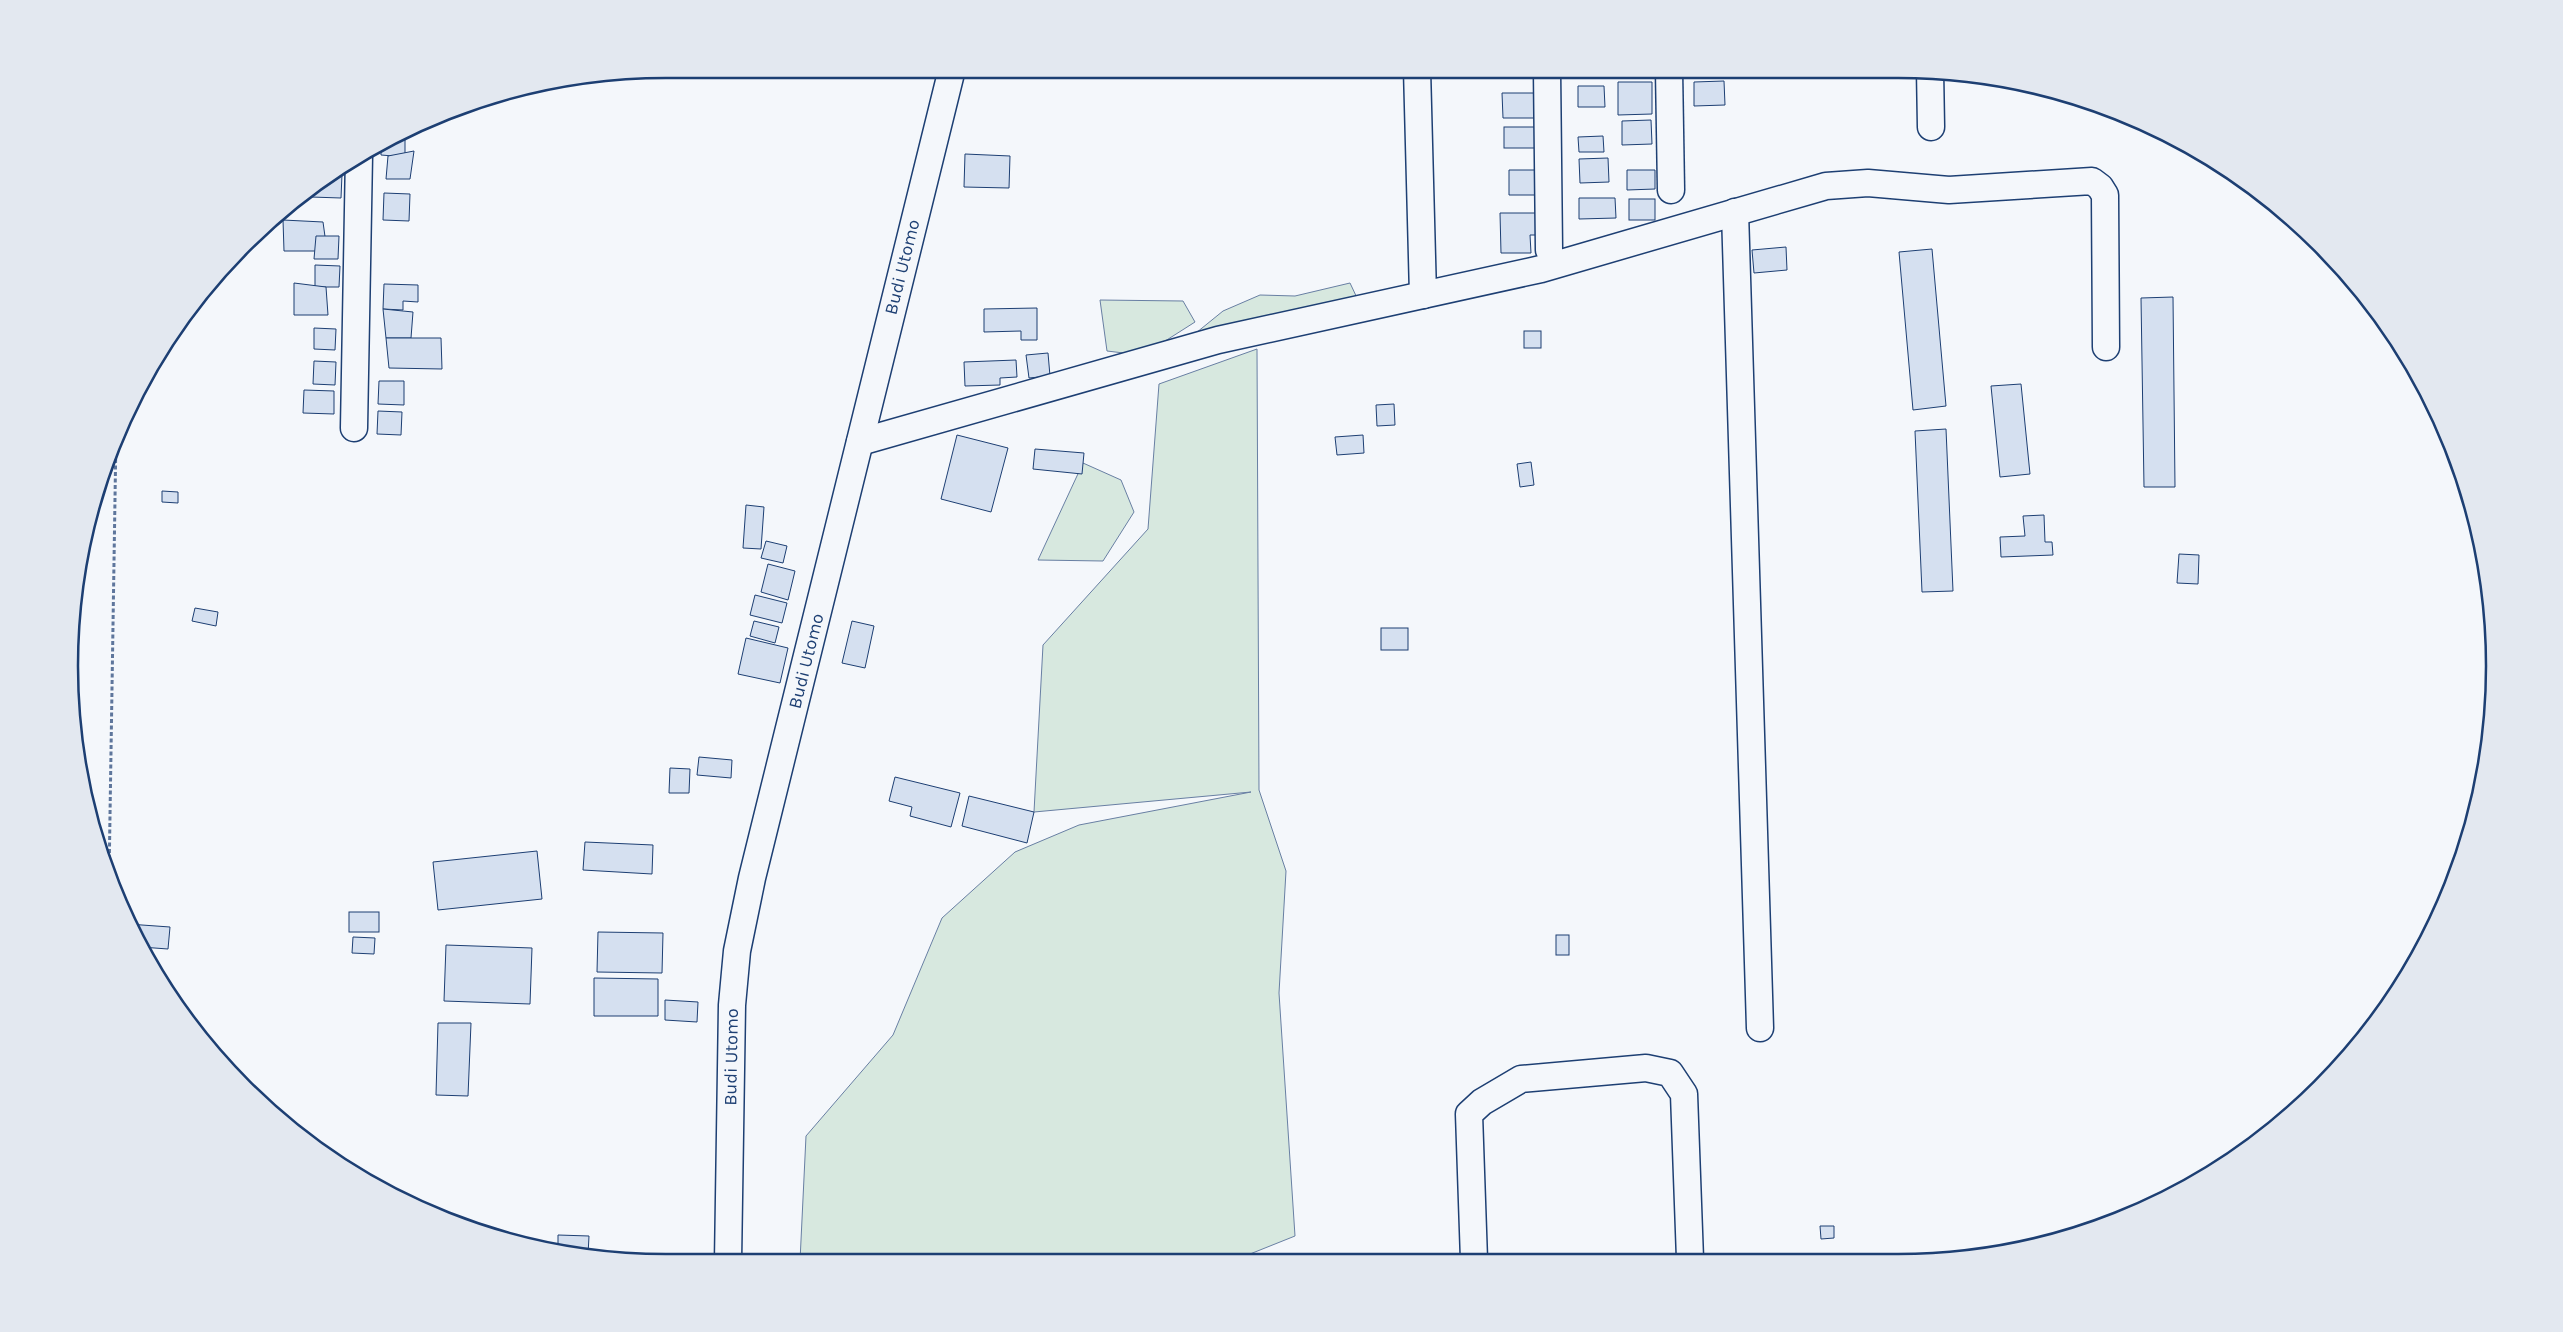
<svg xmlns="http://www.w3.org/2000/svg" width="2563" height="1332" viewBox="0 0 2563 1332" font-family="Karla,sans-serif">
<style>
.green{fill:#d7e8df;stroke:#687fa3}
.building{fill:#d5e0f0;stroke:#1d3f73}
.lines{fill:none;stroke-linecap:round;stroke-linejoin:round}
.minor-casing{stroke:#1d3f73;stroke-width:29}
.path{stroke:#5e769c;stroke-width:3;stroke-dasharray:4 2.5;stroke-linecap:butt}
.minor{stroke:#f4f7fb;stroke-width:26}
.labels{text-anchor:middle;stroke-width:4;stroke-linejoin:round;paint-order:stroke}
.street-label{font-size:18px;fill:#1d3f73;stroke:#f4f7fb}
.rim{fill:none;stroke:#1d3f73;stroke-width:2.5}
</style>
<rect width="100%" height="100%" fill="#f4f7fb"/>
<g class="green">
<path d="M1350,283L1358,300L1191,337L1223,311L1260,295L1295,296Z"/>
<path d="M1100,300L1183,301L1195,322L1162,343L1132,354L1107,351Z"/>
<path d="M1257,349L1259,790L1286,871L1279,993L1295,1236L1235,1260L800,1261L806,1136L893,1035L942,918L1015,852L1079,825L1251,792L1034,812L1043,645L1148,529L1159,384Z"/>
<path d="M1083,463L1121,480L1134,512L1103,561L1038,560Z"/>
</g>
<g class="building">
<rect x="1499" y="70" width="38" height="8"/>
<path d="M1618,70H1654V74L1618,75Z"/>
<path d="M1698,70H1731V76L1698,77Z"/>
<path d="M1724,81L1725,105L1694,106V82Z"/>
<path d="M1618,82H1652V114L1618,115Z"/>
<path d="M1578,86H1604L1605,107H1578Z"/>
<path d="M1502,93H1544V118H1503Z"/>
<path d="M1651,120L1652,144L1622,145V121Z"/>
<rect x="1504" y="127" width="33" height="21"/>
<path d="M401,133H405V157L381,155V143Z"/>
<path d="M1603,136L1604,152H1579L1578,137Z"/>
<path d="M414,151L410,179H386L388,156Z"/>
<path d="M965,154L1010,156L1009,188L964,187Z"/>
<path d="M1608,158L1609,182L1580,183L1579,159Z"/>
<path d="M1509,170H1542L1541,195H1509Z"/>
<path d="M1627,170H1655V189L1627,190Z"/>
<path d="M331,173L342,174L341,198L311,197V186Z"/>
<path d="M384,193L410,194L409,221L383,220Z"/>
<path d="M1579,198H1615L1616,218L1579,219Z"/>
<rect x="1629" y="199" width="26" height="21"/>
<path d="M1500,213H1541L1542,235H1530L1531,253H1501Z"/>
<path d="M283,220L323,222L327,251H284Z"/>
<path d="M316,236H339L338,259H314Z"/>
<path d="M1786,247L1787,270L1754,273L1752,250Z"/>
<path d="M1932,249L1946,406L1913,410L1899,252Z"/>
<path d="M315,265L340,266L339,287H315Z"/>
<path d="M294,283L326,287L328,315H294Z"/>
<path d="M384,284L418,285V302L403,301V310L383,309Z"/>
<path d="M2173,297L2175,487H2144L2141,298Z"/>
<path d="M1037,308V340H1021V331L984,332V309Z"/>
<path d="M383,309L413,312L411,338H386Z"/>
<path d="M314,328L336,329L335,350L314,349Z"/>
<rect x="1524" y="331" width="17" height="17"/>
<path d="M386,338H441L442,369L389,368Z"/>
<path d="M1048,353L1050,376L1029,378L1026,355Z"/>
<path d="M1016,360L1017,377L1000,378V385L965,386L964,362Z"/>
<path d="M314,361L336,362L335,385L313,384Z"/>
<path d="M379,381H404V405L378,404Z"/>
<path d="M2021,384L2030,474L2000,477L1991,386Z"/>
<path d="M304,390L334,391V414L303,413Z"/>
<path d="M1394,404L1395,425L1377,426L1376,405Z"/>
<path d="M378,411L402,412L401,435L377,434Z"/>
<path d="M1946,429L1953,591L1922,592L1915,431Z"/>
<path d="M957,435L1008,448L991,512L941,499Z"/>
<path d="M1363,435L1364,453L1337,455L1335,437Z"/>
<path d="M1035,449L1084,453L1082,474L1033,469Z"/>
<path d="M1531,462L1534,485L1520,487L1517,464Z"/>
<path d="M162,491L178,492V503L162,502Z"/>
<path d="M746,505L764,507L761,549L743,548Z"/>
<path d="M2044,515L2045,542H2052L2053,555L2001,557L2000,537L2025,536L2023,516Z"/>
<path d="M766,541L787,546L783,563L761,558Z"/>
<path d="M2179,554L2199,555L2198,584L2177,583Z"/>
<path d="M768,564L795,571L788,600L761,592Z"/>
<path d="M755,595L787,603L782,623L750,615Z"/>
<path d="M195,608L218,612L216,626L192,621Z"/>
<path d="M754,621L779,627L775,643L750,636Z"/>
<path d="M852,621L874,626L865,668L842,663Z"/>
<rect x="1381" y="628" width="27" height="22"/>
<path d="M746,638L788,648L780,683L738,674Z"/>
<path d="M699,757L732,760L731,778L697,775Z"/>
<path d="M670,768L690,769L689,793H669Z"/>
<path d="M895,777L960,793L951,827L910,816L912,807L889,801Z"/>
<path d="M969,796L1034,812L1027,843L962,826Z"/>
<path d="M585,842L653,845L652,874L583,870Z"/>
<path d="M537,851L542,899L438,910L433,862Z"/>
<rect x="349" y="912" width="30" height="20"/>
<path d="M128,924L170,927L168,949L141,947Z"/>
<path d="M598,932L663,933L662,973L597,972Z"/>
<rect x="1556" y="935" width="13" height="20"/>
<path d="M353,937L375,938L374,954L352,953Z"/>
<path d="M446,945L532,948L530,1004L444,1001Z"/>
<path d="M594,978L658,979V1016H594Z"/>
<path d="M665,1000L698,1002L697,1022L665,1020Z"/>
<path d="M438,1023H471L468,1096L436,1095Z"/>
<path d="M1820,1226H1834V1238L1821,1239Z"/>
<path d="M558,1235L589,1236L588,1255L558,1251Z"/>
</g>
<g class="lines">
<defs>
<g id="minor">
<path d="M1417,69L1423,295"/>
<path d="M1547,70L1549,250"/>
<path d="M1669,70L1671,190"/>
<path d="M1930,70L1931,127"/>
<path d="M1735,212L1760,1028"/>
<path d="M354,428L359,155"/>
<path d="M860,442L1218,340L1541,269L1826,186L1868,183L1949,190L2092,181L2100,187L2105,195L2106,347"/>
<path d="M1474,1260L1469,1114L1482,1102L1521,1079L1646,1068L1670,1073L1684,1094L1690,1259"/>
<path d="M728,1262L732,1005L737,951L752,878L952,69"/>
</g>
</defs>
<use href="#minor" class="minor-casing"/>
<path class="path" d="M109,879L116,435"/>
<use href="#minor" class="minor"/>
</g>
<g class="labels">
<g class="street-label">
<text transform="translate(902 267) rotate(-76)" y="6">Budi Utomo</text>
<text transform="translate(806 661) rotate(-76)" y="6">Budi Utomo</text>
<text transform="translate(731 1057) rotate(-89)" y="6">Budi Utomo</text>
</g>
</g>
<path d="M0 0H2563V1332H0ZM666 78H1898A588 588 0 0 1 2486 666V666A588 588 0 0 1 1898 1254H666A588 588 0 0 1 78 666V666A588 588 0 0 1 666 78Z" fill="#e3e8f0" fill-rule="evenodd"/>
<path class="rim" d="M666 78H1898A588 588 0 0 1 2486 666V666A588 588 0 0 1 1898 1254H666A588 588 0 0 1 78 666V666A588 588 0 0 1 666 78Z"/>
</svg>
